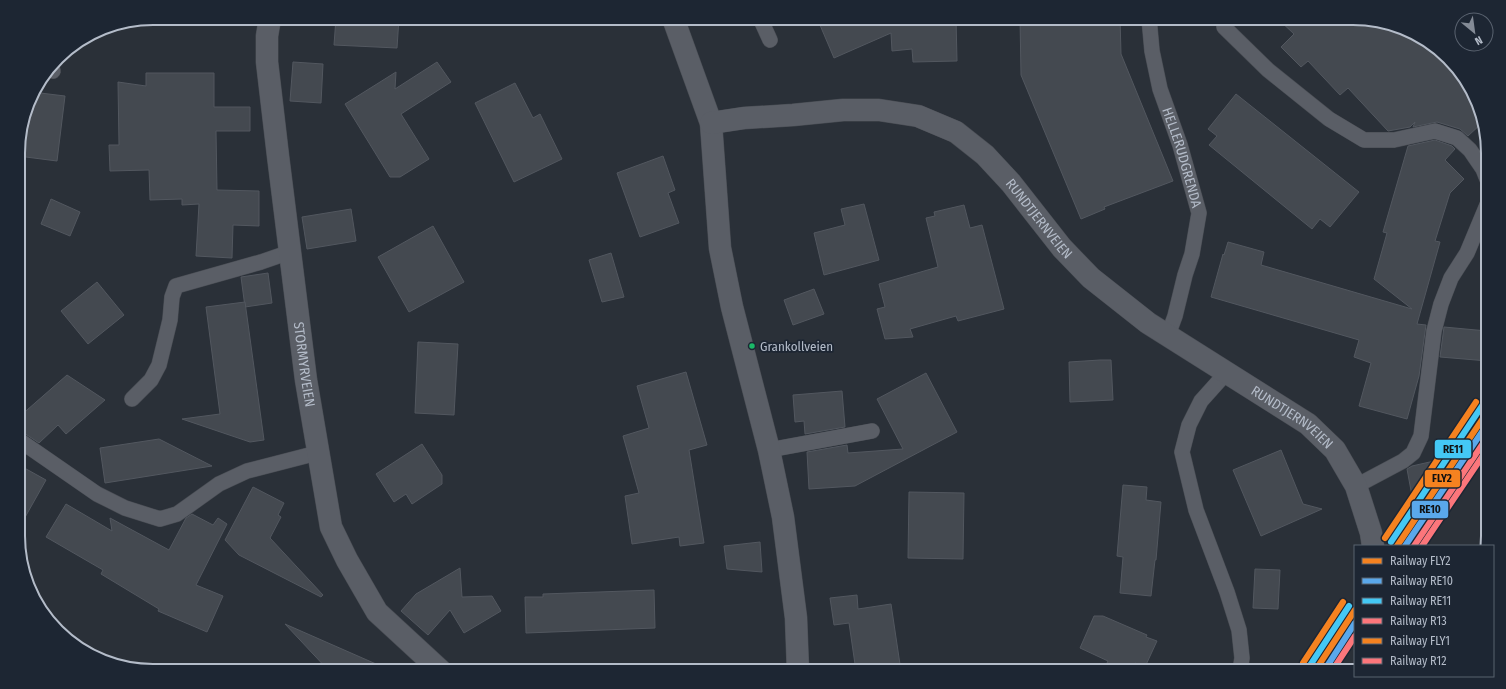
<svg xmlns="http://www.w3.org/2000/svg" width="1506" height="689" viewBox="0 0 1506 689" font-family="'Fira Sans Condensed',sans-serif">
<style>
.building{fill:#444950;stroke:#52575f}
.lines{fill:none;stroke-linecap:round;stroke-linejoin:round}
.lane-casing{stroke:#484c53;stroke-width:16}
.street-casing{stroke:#484c53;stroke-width:23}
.lane{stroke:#5a5e66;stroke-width:15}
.street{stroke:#5a5e66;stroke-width:22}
.rail-1-casing{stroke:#1d2633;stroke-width:9}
.rail-2-casing{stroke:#1d2633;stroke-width:9}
.rail-3-casing{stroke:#1d2633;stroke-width:9}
.rail-4-casing{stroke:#1d2633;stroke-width:9}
.rail-5-casing{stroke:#1d2633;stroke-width:9}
.rail-6-casing{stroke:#1d2633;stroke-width:9}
.rail-1{stroke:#f58220;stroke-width:6}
.rail-2{stroke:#5aa8eb;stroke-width:6}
.rail-3{stroke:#44c8f5;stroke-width:6}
.rail-4{stroke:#fc767b;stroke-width:6}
.rail-5{stroke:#f58220;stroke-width:6}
.rail-6{stroke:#fc767b;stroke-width:6}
.bus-dot{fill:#1ab867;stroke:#1d2633;stroke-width:1.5}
.labels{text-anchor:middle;stroke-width:3.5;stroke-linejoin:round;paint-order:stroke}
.bus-label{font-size:13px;fill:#b4bcc9;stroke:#1d2633;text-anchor:start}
.street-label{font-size:14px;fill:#b4bcc9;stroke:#1d2633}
.rim{fill:none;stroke:#b4bcc9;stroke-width:2}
.line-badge{stroke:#1d2633;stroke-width:1.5}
.pale-badge-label{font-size:11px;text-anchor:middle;font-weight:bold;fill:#111}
</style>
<rect width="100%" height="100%" fill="#2a3038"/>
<g class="building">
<path d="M336,18H399L397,48L334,45Z"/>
<path d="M817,18H956L957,61L913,62L912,49L892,51L891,33L834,58Z"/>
<path d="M1020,18H1120L1121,54L1173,181L1104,207L1105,209L1081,219L1021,75Z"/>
<path d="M1277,18H1353L1405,28L1460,71L1482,123L1468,136L1460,129L1437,122L1413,127L1415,122L1410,127L1388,131L1348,88L1340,95L1308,61L1301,67L1281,47L1294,34Z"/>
<path d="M293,62L323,64L321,103L290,101Z"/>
<path d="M437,62L451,82L401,114L429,159L400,177H390L345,104L396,72L395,89Z"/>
<path d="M146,73H214V107H250V131H216L217,190L259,191V226L233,225L232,258L196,256L199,204L182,205V199L150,200L149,170L110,171L109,145H119L118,82L146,86Z"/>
<path d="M515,83L533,118L540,114L562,159L514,182L475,103Z"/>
<path d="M32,92L65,96L57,161L18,156V144Z"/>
<path d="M1236,94L1359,192L1330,227L1320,219L1312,229L1209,145L1217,136L1208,129Z"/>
<path d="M1435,140L1452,146L1455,149L1445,160L1464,179L1450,193L1435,241L1440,242L1417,324L1426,325L1419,376L1407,419L1359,406L1371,363L1354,357L1359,340L1211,297L1223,254L1224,255L1228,242L1264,252L1261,265L1412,309L1374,279L1387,233L1383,232L1408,146Z"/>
<path d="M663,156L675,190L668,193L679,223L640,237L617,173Z"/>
<path d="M51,199L80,212L70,236L41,224Z"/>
<path d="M864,204L879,260L824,275L814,233L845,225L841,209Z"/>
<path d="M964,205L970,228L982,225L1004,309L958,321L956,316L910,329L913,337L885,339L877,309L885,307L879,284L938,267L926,218L935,216L934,212Z"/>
<path d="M351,209L356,241L307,249L302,217Z"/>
<path d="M433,226L464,282L409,312L378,257Z"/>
<path d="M611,253L624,297L602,302L589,260Z"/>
<path d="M268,273L272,303L245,307L241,277Z"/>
<path d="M97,282L124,315L88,344L61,311Z"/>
<path d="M814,289L824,314L793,325L784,300Z"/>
<path d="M245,302L264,440L250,442L182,419L220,414L206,307Z"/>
<path d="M1444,327L1487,331L1488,361L1440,357Z"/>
<path d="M418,342L458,344L454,415L415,413Z"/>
<path d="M1100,360H1111L1113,400L1070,402L1069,362Z"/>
<path d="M686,372L707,445L689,450L704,543L680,546L679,537L632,544L625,496L639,493L623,436L649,428L637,386Z"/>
<path d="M926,373L957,432L855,486L809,489L807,452L847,445L848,453L903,449L877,399Z"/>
<path d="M67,375L105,400L66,434L58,425L39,443L24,433L19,431V417Z"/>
<path d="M842,391L845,427L805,434L804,421L795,422L793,395Z"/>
<path d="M159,439L212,466L105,483L100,448Z"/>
<path d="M422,444L442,475V484L412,504L406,494L394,502L376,474Z"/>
<path d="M1281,450L1303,504L1322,509L1261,536L1233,470Z"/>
<path d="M1443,459L1450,488L1412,496L1407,469L1412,466Z"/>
<path d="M19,465L46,480L19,528Z"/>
<path d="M1123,485L1147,487L1146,500L1161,502L1156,560H1155L1151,596L1120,593L1123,557L1117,556Z"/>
<path d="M253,487L284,503L278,515L281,517L270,538L323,595L321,597L239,555L225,540Z"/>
<path d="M909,492L964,493L963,559L908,558Z"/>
<path d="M66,504L112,531L110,518L169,550L186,518L192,514L213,525L218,518L227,524L196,585L223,596L207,632L158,611L159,609L101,574L103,570L46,537Z"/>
<path d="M760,542L762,572L727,569L724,546Z"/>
<path d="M460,568L462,597L492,596L501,611L464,633L450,610L428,635L401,611L416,594Z"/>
<path d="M1255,569L1280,570L1278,609L1253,608Z"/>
<path d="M654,590L655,628L526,633L525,597H543V594Z"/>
<path d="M857,595L858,609L891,604L901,671H856L849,623L834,625L830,598Z"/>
<path d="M1094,616H1103L1147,635L1146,637L1157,641L1145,667L1135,663L1132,671H1103L1108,661L1080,648Z"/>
<path d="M285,624L392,671H329Z"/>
</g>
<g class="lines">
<defs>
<g id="lane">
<path d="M760,18L770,40"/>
<path id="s1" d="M1149,18L1152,51L1160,89L1180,145L1199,213L1192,254L1185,275L1175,316L1168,335"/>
<path d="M1224,27L1268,70L1329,119L1364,140H1394L1435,131L1457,138L1470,150L1483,169L1487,179"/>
<path d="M51,68L53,71"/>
<path d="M1227,372L1201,401L1189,425L1182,452L1196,510L1227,592L1239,630L1242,658L1240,671"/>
<path d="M132,399L151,380L159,365L170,320L172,297L176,286L261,262L290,252"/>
<path d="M19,440L97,494L125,508L160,519L177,514L219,484L247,471L317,453"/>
<path d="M769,450L872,431"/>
<path d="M1356,486L1403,461L1413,453L1421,436L1434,331L1441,304L1451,278L1467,253L1487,205"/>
</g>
<g id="street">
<path id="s2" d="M270,18L267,36V62L278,156L306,380L331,527L347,560L377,612L441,671"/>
<path d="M673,18L711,123L720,248L732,307L769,450L783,517L796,618L798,671"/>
<path id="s3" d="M711,123L744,118L793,115L843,110H879L918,116L956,132L985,155L1011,183L1062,248L1091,278L1148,323L1308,424L1335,450L1356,486L1371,533L1373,546"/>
</g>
</defs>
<use href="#lane" class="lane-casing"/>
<use href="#street" class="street-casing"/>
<use href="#lane" class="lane"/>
<use href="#street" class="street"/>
<defs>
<g id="rail-1">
<path d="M1397,546L1488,411"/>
<path d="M1315,671L1355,610"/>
</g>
<g id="rail-2">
<path d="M1405,546L1488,423"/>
<path d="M1324,671L1355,623"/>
</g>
<g id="rail-3">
<path d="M1391,542L1482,406"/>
<path d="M1309,667L1349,606"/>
</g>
<g id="rail-4">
<path d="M1414,546L1488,436"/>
<path d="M1332,671L1355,636"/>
</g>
<g id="rail-5">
<path d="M1385,538L1476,402"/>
<path d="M1303,663L1343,602"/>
</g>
<path id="rail-6" d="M1422,546L1488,448"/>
</defs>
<use href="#rail-1" class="rail-1-casing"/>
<use href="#rail-2" class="rail-2-casing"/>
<use href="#rail-3" class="rail-3-casing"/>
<use href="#rail-4" class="rail-4-casing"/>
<use href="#rail-5" class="rail-5-casing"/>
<use href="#rail-6" class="rail-6-casing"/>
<use href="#rail-1" class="rail-1"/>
<use href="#rail-2" class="rail-2"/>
<use href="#rail-3" class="rail-3"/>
<use href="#rail-4" class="rail-4"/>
<use href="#rail-5" class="rail-5"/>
<use href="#rail-6" class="rail-6"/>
</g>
<circle class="bus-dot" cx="752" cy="346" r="3.5"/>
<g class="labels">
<g class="bus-label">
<text x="760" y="351">Grankollveien</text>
</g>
<g class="street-label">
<text dy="5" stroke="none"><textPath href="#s1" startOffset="144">HELLERUDGRENDA</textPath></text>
<text dy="5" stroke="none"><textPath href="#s3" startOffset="370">RUNDTJERNVEIEN</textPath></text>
<text dy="5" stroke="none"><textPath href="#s2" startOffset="349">STORMYRVEIEN</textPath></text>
<text dy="5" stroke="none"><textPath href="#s3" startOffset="694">RUNDTJERNVEIEN</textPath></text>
</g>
</g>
<path d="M0 0H1506V689H0ZM153 25H1353A128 128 0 0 1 1481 153V536A128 128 0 0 1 1353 664H153A128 128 0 0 1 25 536V153A128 128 0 0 1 153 25Z" fill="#1d2633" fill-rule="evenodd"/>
<path class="rim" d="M153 25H1353A128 128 0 0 1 1481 153V536A128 128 0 0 1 1353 664H153A128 128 0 0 1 25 536V153A128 128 0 0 1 153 25Z"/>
<g class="line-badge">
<rect x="1434" y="439" width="38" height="20" rx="4" fill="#44c8f5"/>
<rect x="1424" y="469" width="37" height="19" rx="4" fill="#f58220"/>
<rect x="1411" y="500" width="38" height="19" rx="4" fill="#5aa8eb"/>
</g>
<g class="pale-badge-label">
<text x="1453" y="453">RE11</text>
<text x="1442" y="482">FLY2</text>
<text x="1430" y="513">RE10</text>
</g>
<rect x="1354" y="545" width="140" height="132" fill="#1d2633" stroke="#59626f"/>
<rect x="1362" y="558" width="20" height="6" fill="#f58220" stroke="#59626f"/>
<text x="1390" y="565" font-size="12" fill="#b4bcc9">Railway FLY2</text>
<rect x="1362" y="578" width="20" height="6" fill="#5aa8eb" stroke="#59626f"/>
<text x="1390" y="585" font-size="12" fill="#b4bcc9">Railway RE10</text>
<rect x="1362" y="598" width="20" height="6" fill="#44c8f5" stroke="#59626f"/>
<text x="1390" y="605" font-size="12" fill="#b4bcc9">Railway RE11</text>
<rect x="1362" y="618" width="20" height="6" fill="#fc767b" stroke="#59626f"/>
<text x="1390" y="625" font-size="12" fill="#b4bcc9">Railway R13</text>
<rect x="1362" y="638" width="20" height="6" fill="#f58220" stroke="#59626f"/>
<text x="1390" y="645" font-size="12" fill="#b4bcc9">Railway FLY1</text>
<rect x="1362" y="658" width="20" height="6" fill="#fc767b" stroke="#59626f"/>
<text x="1390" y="665" font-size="12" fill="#b4bcc9">Railway R12</text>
<g transform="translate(1474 32) rotate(151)"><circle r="19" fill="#1d2633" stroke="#59626f"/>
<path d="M0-3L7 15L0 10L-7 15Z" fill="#848b96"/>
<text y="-6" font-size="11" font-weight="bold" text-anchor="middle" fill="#b4bcc9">N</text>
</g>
</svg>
